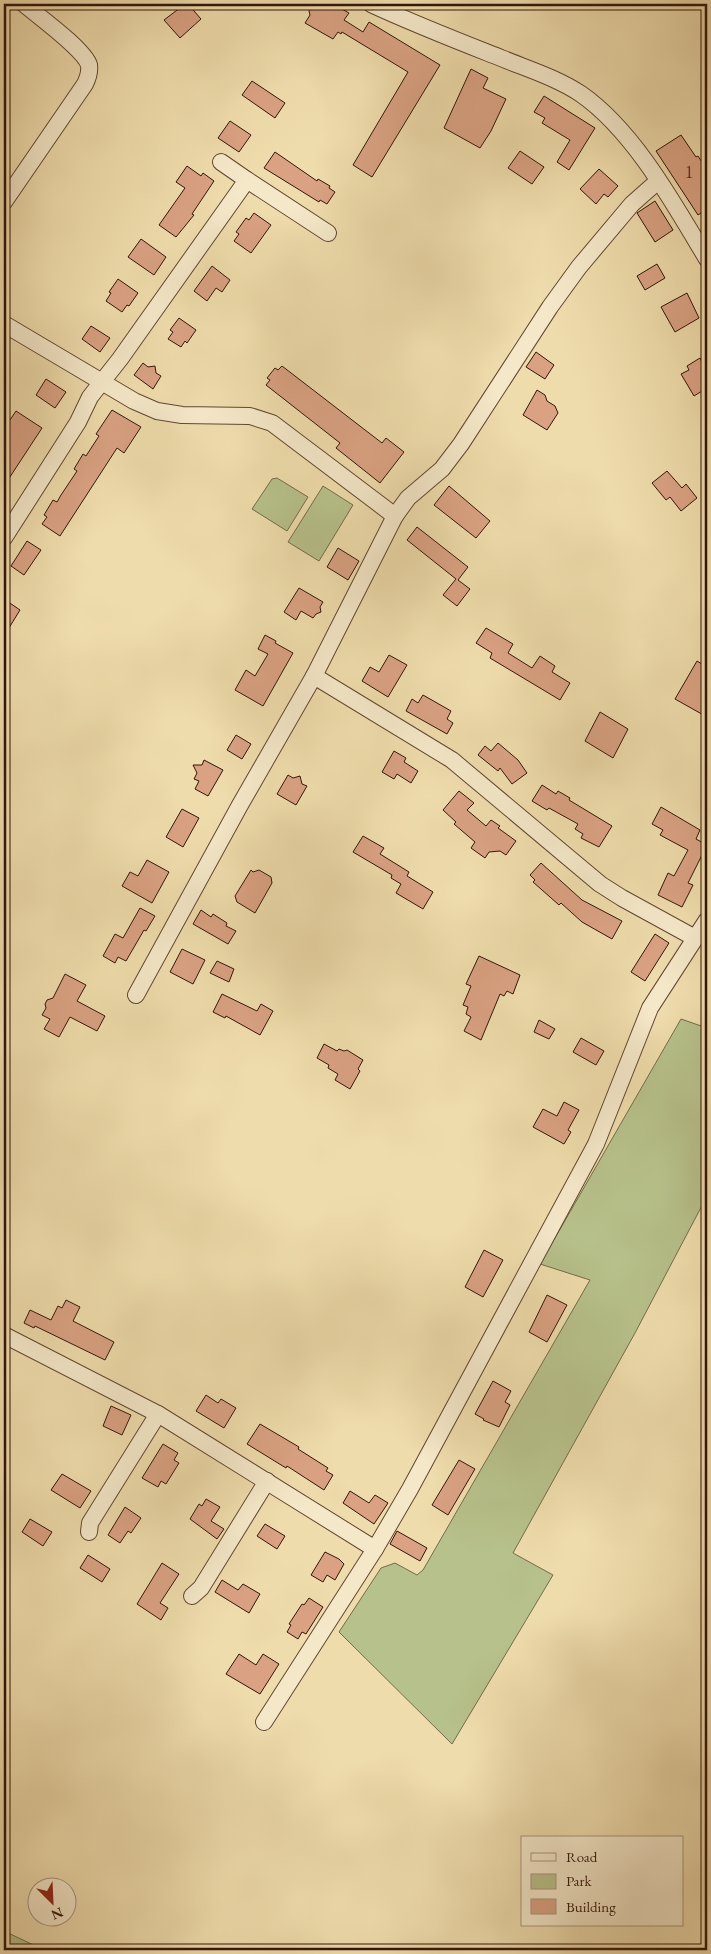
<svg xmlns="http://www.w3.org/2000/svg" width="711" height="1954" viewBox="0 0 711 1954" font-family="'EB Garamond',serif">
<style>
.green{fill:#b7c18b;stroke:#746b4a}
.building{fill:#daa283;stroke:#321508}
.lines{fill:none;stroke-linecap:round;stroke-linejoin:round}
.minor-casing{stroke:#614731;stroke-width:18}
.minor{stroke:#f5e8c9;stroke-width:16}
.labels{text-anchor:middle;stroke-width:4.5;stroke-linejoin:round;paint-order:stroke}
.number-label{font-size:18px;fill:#5c3827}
</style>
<rect width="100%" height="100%" fill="#efdcac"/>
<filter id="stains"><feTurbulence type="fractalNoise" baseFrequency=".004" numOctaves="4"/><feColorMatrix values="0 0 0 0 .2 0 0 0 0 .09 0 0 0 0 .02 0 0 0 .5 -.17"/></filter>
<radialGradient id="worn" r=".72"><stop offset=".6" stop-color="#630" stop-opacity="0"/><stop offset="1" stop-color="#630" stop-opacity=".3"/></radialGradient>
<g class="green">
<path d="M277,478L308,497L287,531L252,509L272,479Z"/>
<path d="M323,486L353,505L319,561L288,542Z"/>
<path d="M681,1019L707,1028V1196L635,1333L513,1553L553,1575L452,1744L339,1632L381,1568L395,1563L417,1575L423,1570L590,1280L540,1264Z"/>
<path d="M4,1931L44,1950H4Z"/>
</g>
<g class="building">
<path d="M185,4H188L201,19L180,38L164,20Z"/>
<path d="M319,4H333L349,13L344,20L363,32L369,22L440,65L372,177L353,165L408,72L342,32L341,34L338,32L333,39L305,23L310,15L309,11L312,5Z"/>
<path d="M471,69L488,78L483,88L506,99L491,131L480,148L444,128Z"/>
<path d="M252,81L285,103L275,118L242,95Z"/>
<path d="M544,96L595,128L569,170L557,162L570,140L542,123L545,118L534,112Z"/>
<path d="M230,121L251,135L239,152L218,138Z"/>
<path d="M681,135L696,157L698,156L707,170V209L698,215L656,151Z"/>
<path d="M520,151L544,167L532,184L508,168Z"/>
<path d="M275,152L317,181L318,179L330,186L329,188L335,192L327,204L320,200L319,202L264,168Z"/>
<path d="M187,166L201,176L203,173L214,181L192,214L194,215L176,237L159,225L185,188L176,182Z"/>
<path d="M599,169L618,186L608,197L604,194L596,204L580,189Z"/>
<path d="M655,201L673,230L655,242L637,213Z"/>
<path d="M254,213L271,225L251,253L234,241L239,234L236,232L246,218L249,220Z"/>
<path d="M141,239L166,257L154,275L128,257Z"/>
<path d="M657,264L665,278L645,290L637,276Z"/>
<path d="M212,266L230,280L222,292L216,288L207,301L194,291Z"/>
<path d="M118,279L138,293L129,306L127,305L122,312L106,301L111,293L109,292Z"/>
<path d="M687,293L699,318L675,332L661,307Z"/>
<path d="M179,318L196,330L187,343L185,341L181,347L168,339L173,332L170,330Z"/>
<path d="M91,326L110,338L100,352L82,339Z"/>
<path d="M536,352L554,365L545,379L526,367Z"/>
<path d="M700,358L707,371V388L694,396L681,374L689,370L687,366Z"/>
<path d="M143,363L148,367L155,366L156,373L161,376L153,389L134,375Z"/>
<path d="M282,366L382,443L386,438L404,452L380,483L336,448L340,443L266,385L270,380L267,378L275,368L278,370Z"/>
<path d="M46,379L66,392L55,408L36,395Z"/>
<path d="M537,390L545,395L547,401L555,406L558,413L547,430L523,415Z"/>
<path d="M112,410L141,427L124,453L117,448L60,536L42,524L47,517L44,515L53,500L57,502L61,495L77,471L74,469L83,454L86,456L99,436L96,434Z"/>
<path d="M16,411L42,428L4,486V415L10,420Z"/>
<path d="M667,471L682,488L686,484L697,498L681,511L670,497L666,500L652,483Z"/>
<path d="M449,486L490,521L476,538L434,505Z"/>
<path d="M417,527L468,567L458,580L470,589L457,606L443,595L456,579L407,540Z"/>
<path d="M27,541L41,550L24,575L11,566Z"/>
<path d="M338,548L359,561L348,580L327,567Z"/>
<path d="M299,588L323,602L320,607L321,612L316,614L313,618L301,611L296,620L284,612Z"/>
<path d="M4,599L20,610L4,636Z"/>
<path d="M486,628L513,644L508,653L532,668L540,656L555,666L552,672L570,683L560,700L490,658L492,653L476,643Z"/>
<path d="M265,635L276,641L275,643L293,653L263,706L235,690L246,670L255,676L268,654L258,649Z"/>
<path d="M389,655L407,665L388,697L362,681L370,667L379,672Z"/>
<path d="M697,661L707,667V690L702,699L707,702V717L675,699Z"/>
<path d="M423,695L451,711L447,719L453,723L447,734L406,711L412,699L418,703Z"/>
<path d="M600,712L628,729L613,758L585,741Z"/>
<path d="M236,735L251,744L242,759L227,750Z"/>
<path d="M498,743L518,760L527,773L512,784L500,768L498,771L478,755L485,746L491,751Z"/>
<path d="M394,751L406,758L404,762L418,771L411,783L397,774L394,779L382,772Z"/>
<path d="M204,760L223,770L208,796L195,789L199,781L194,779L197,773L193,765H202Z"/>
<path d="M288,775L293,778L300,776L302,784L307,786L296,805L277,794Z"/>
<path d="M542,785L556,794L558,791L570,798L569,800L612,826L599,847L581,838L583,834L575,829L578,824L549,808L547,810L532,801Z"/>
<path d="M459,791L474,803L467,810L486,826L491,820L500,826L498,828L516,841L506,855L500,851L489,852L485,858L471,848L475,842L454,824L456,822L443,810Z"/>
<path d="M661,807L700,830L696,839L707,845L688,883L693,885L682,907L658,895L668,873L674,876L688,850L660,835L663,830L652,824Z"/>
<path d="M182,809L199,818L183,847L166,837Z"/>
<path d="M363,836L384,848L380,854L409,872L407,876L433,892L423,909L396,893L401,884L391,878L392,875L353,852Z"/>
<path d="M147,860L169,872L152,903L122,886L130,872L138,876Z"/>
<path d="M541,863L582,900L622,921L612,939L582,922L561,903L559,905L533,882L535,880L530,875Z"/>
<path d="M251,870L253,872L259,870L271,877L272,883L255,913L237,902L235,896Z"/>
<path d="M140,908L155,916L146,931L144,930L126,961L118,957L115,963L103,956L115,934L123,938Z"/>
<path d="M201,910L211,917L213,914L227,923L226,926L236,931L228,944L193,924Z"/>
<path d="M655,934L669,943L645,981L631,972Z"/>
<path d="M182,949L205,960L193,984L170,972Z"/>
<path d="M479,956L520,975L513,994L507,991L504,996L500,994L481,1040L464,1031L471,1017L466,1014L468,1007L463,1005L471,986L466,984Z"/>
<path d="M217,961L234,969L229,982L210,973Z"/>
<path d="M65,974L86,985L77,1001L105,1016L97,1031L70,1017L59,1037L44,1029L50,1019L42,1015L46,1008L45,1004L47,1000L53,998Z"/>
<path d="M222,994L257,1011L261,1004L273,1011L260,1035L226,1016L225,1018L213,1012Z"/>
<path d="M539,1020L555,1029L549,1039L534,1032Z"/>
<path d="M581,1038L604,1051L596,1065L573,1052Z"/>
<path d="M324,1044L337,1051L339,1049L344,1051L347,1050L363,1060L358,1069L360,1071L350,1089L335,1080L338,1074L328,1068L329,1065L317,1058Z"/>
<path d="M564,1102L579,1110L568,1130L571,1132L564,1144L533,1127L543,1109L557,1116Z"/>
<path d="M484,1250L503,1260L483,1297L465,1287Z"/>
<path d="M547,1295L567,1305L547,1342L529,1332Z"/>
<path d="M66,1300L80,1307L73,1321L114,1342L105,1360L35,1326L34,1328L24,1323L30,1310L51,1320L58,1306L62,1308Z"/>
<path d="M493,1381L511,1391L505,1402L510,1405L499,1427L483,1420L484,1419L475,1414Z"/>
<path d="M206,1395L218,1403L221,1399L236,1408L224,1428L196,1411Z"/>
<path d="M111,1406L131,1415L122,1435L103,1426Z"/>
<path d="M260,1424L299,1447L298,1449L328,1468L326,1471L333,1475L324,1490L287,1466L286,1468L247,1444Z"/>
<path d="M163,1444L178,1453L174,1460L179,1463L166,1484L161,1481L158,1487L142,1478Z"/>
<path d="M459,1460L475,1469L448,1515L432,1505Z"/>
<path d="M62,1474L91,1491L80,1508L51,1490Z"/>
<path d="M350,1491L369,1503L375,1495L388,1503L374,1524L343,1503Z"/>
<path d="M206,1499L220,1507L211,1521L224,1529L217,1539L190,1519L199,1504L202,1506Z"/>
<path d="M125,1507L141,1518L131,1533L128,1531L120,1543L108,1535Z"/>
<path d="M30,1519L52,1532L43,1546L22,1532Z"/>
<path d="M265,1524L285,1536L277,1549L257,1536Z"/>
<path d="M397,1531L427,1548L420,1561L390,1544Z"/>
<path d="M325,1552L339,1559L344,1564L335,1580L327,1575L323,1582L311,1575Z"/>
<path d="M88,1555L110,1569L102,1582L80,1568Z"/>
<path d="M162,1563L179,1574L160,1603L168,1608L161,1620L137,1604Z"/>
<path d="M222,1580L238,1590L243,1584L260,1594L249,1613L215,1592Z"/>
<path d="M309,1598L323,1607L306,1634L302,1632L298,1639L287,1632L291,1625L289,1624L302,1604L304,1605Z"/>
<path d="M239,1654L256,1665L263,1654L279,1664L260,1694L226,1674Z"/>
</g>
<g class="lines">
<defs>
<g id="minor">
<path d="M371,4C414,24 458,41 501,58C528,69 557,78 581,94C634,131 674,204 707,259"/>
<path d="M221,162L247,180"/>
<path d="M4,202L85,84C88,78 90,72 89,65C84,49 38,16 24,4"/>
<path d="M4,324L134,401L157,411L182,415L250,416L272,423L395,516L314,676L240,805L136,995"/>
<path d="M395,516L408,498L442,469L461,444L550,307L579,267L632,204L658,181"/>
<path d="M4,538L78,422L90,397L120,359L247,180L328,233"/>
<path d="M314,676L452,760L600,884L622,898L695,938"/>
<path d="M4,1335L158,1414"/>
<path d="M89,1532L90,1523L158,1414L375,1549"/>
<path d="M192,1596L201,1588L267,1481"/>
<path d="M264,1722L375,1549L410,1489L596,1144L650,1008L707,920"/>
</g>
</defs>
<use href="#minor" class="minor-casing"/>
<use href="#minor" class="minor"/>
</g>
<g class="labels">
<g class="number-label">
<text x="689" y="178">1</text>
</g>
</g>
<rect width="711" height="1954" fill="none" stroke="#efdcac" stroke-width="20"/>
<rect x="5" y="5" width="701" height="1944" fill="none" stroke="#321508" stroke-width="2.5"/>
<rect x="10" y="10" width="691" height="1934" fill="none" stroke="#321508"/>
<rect x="521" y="1836" width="162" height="90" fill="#f5e8c9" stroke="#a7947c"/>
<rect x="531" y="1853" width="25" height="8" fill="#f5e8c9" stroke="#a7947c"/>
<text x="566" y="1862" font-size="15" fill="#321508">Road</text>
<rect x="531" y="1874" width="25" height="15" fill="#b7c18b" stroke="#a7947c"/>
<text x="566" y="1886" font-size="15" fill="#321508">Park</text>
<rect x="531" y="1899" width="25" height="15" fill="#daa283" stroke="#a7947c"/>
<text x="566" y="1912" font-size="15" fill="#321508">Building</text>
<g transform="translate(52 1902) rotate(156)"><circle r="24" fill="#f5e8c9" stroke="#a7947c"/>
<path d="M0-4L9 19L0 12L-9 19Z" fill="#8f2418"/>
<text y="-8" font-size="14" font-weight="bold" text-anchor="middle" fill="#321508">N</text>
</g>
<rect width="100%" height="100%" filter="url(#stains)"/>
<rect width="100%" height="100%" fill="url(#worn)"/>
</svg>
